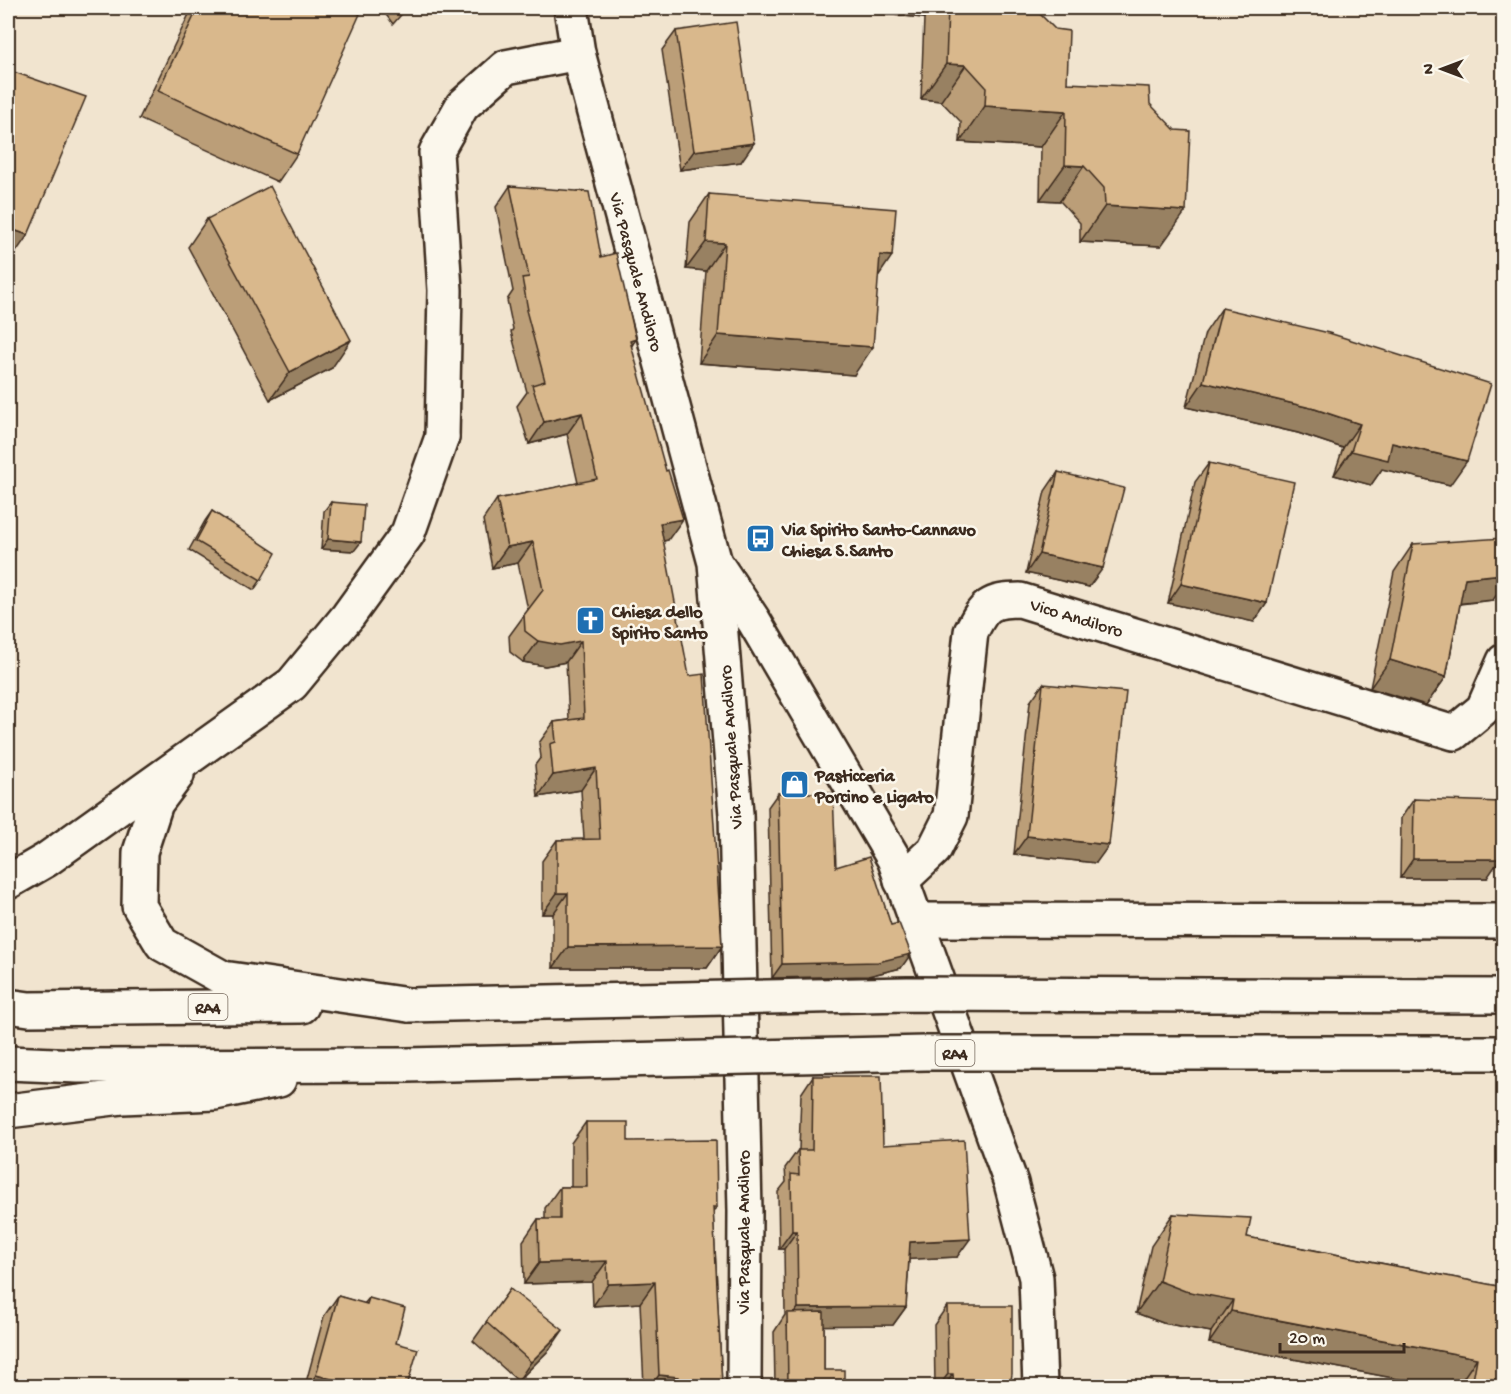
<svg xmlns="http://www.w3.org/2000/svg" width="1511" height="1394" viewBox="0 0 1511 1394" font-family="'Gochi Hand',sans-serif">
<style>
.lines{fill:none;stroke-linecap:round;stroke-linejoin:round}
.minor-casing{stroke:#3b2a1e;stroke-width:38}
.highway-casing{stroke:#3b2a1e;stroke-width:38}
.minor{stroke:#fbf7ec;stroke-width:33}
.highway{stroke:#fbf7ec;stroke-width:33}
.highway-bridge-casing{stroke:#3b2a1e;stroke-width:38;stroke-linecap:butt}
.highway-bridge{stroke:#fbf7ec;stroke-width:33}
.wall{fill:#bb9e78;stroke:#3b2a1e;stroke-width:1.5}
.shaded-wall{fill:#988162;stroke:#3b2a1e;stroke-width:1.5}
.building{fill:#d9b88c;stroke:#3b2a1e;stroke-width:1.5}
.labels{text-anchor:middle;stroke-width:5;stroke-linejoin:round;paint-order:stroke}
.shield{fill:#fbf7ec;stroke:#75685c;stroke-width:1.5}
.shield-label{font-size:16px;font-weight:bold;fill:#3b2a1e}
.street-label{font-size:18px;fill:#3b2a1e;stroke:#fbf7ec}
.poi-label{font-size:18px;font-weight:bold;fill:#3b2a1e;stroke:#fbf7ec;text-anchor:start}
</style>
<rect width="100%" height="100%" fill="#f1e4cf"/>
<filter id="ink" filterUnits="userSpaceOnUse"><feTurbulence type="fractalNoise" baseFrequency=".0167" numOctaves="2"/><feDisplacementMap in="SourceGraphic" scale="12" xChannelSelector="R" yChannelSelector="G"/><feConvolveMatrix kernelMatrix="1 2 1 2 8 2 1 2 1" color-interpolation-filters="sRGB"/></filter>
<g filter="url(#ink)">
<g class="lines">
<defs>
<g id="minor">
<path d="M571,8L578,53L715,563L736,814L745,1211L744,1386"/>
<path d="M442,437L445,290L436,152L462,106L506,67L578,53"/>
<path d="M718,567L754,621L894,859L1011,1183L1036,1278L1040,1386"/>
<path d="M901,881L934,850L951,816L971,632C984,606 989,600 1020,600L1454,733L1483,709L1504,661"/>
<path d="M915,920L1504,921"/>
</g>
<g id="highway">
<path d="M177,775L156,803L140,852L139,906L162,944L223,978L409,1005"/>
<path d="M8,882L46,860L292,684L348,616L408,533L442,437"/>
<path d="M8,1006L29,1009L302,1006"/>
<path d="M8,1063L78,1066L407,1065"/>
<path d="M8,1111L122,1097L215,1093L279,1080"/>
</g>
</defs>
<use href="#minor" class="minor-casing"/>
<use href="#highway" class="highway-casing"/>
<use href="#minor" class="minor"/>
<use href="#highway" class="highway"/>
<defs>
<g id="highway-bridge">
<path d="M409,1005L907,994L1504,996"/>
<path d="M407,1065L926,1053H1504"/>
</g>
</defs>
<use href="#highway-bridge" class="highway-bridge-casing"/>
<use href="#highway-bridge" class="highway-bridge"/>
</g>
<g class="wall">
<path d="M192,8H346L297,154L278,182L139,119Z"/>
<path d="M381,8H407L393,24Z"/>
<path d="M871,8H1034L1067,83L1161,246L1080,242V223L1060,201L1040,200L1041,147L960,142L961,122L941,101L921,99L924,18L871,13Z"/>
<path d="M676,31L741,162L680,170L662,50Z"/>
<path d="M510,186L601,257L636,339L631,347L668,540L663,541L722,946L707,968H553V914H542V861L557,840L584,839L581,790L538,797L535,765L541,757L539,743L554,722L569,720L566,662L545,666L523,662L510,652L509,636L528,610L518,563L492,568L483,520L497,499L578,483L567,434L529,444L517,406L527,392L511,332L513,329L507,300L513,291L496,207Z"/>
<path d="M709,194L878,276L854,375L699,363L706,271L686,269L690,222Z"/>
<path d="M207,219L332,368L270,400L188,247Z"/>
<path d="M1222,308L1450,485L1382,469L1371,485L1334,475L1343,448L1298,433L1186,407L1205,333Z"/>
<path d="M1209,463L1267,603L1254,622L1168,603L1195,482Z"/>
<path d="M1058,472L1089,587L1026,573L1045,491Z"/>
<path d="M331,502L354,551L321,549L324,511Z"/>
<path d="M212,511L261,580L254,590L189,550L205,521Z"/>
<path d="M1413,544L1493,600L1460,604L1446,677L1426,705L1370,688L1394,572Z"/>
<path d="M1043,684L1096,863L1014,854L1030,702Z"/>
<path d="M778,793L836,867L891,925L901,968L868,976L772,978L768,807Z"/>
<path d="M1414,799L1487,878H1400L1401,818Z"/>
<path d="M813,1076L883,1145L957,1257L909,1259L906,1307L893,1325H824V1370L844,1386H775L774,1332L785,1315L784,1249H779L778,1192L786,1182L785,1168L798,1150H799L801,1094Z"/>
<path d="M586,1122L628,1141L717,1207L713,1211L722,1386H644L640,1303L593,1306L592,1282L524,1284L523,1241L538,1219H545V1208L560,1187H571V1143Z"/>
<path d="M1173,1214L1247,1237L1503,1287V1386H1435L1209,1343L1211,1332L1163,1323L1136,1313L1151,1246Z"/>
<path d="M510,1289L550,1349L518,1381L473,1341Z"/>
<path d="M338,1296L364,1304L369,1298L396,1343L407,1386H305L324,1316Z"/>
<path d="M947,1306L1010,1386H935L934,1325Z"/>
</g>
<g class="shaded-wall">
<path d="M875,8H931L924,18L871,13Z"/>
<path d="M946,64L966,65L941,101L921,99Z"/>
<path d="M985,106L1066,111L1041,147L960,142Z"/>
<path d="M754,143L741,162L680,170L694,151Z"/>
<path d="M1065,165L1084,166L1060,201L1040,200Z"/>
<path d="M1105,206L1186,211L1161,246L1080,242Z"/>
<path d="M8,228L28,235L9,262H8Z"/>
<path d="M706,242L725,243L706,271L686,269Z"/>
<path d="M880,255L892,256L873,284Z"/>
<path d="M718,335L873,347L854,375L699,363Z"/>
<path d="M636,339L621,361L630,341Z"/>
<path d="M351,340L332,368L270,400L290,372Z"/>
<path d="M1203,382L1315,409L1360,424L1343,448L1298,433L1186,407Z"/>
<path d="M582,413L567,434L529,444L544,422Z"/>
<path d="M1392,443L1467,461L1450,485L1382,469L1371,485L1334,475L1351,451Z"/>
<path d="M683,519L668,540L645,545L660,523Z"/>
<path d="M328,539L361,542L354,551L321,549Z"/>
<path d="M533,542L518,563L492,568L507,547Z"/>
<path d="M1039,554L1103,568L1089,587L1026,573Z"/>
<path d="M1503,574V586L1493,600L1445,605L1465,578Z"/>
<path d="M1181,584L1267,603L1254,622L1168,603Z"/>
<path d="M538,641H581L566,662L545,666L523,662Z"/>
<path d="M1390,660L1446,677L1426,705L1370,688Z"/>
<path d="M596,768L581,790L538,797L553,775Z"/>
<path d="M1027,836L1109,845L1096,863L1014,854Z"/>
<path d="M1413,859H1500L1487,878H1400Z"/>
<path d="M557,893H568L553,914H542Z"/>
<path d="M722,946L707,968H553L568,947Z"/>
<path d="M911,954L901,968L868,976L772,978L782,964Z"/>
<path d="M792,1231H797L784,1249H779Z"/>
<path d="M970,1239L957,1257L898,1260L910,1242Z"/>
<path d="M607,1261L592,1282L524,1284L539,1263Z"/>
<path d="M1159,1281L1233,1300L1211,1332L1163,1323L1136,1313Z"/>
<path d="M655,1282L640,1303L593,1306L608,1284Z"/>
<path d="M906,1307L893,1325L787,1326V1323L798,1308Z"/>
<path d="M1231,1311L1477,1358L1458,1386H1435L1209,1343Z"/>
<path d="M563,1330L550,1349L518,1381L531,1362Z"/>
<path d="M948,1374H953L945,1386H939Z"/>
<path d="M316,1375L359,1386H308Z"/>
<path d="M659,1375L678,1377L672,1386H651Z"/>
</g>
<g class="building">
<path d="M198,8H346L360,14L297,154L158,91Z"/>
<path d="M395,8H406L400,14Z"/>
<path d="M948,8H1034L1055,29L1069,31L1067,83L1149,87L1150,104L1175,130L1190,131L1186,211L1105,206L1104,188L1084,166L1065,165L1066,111L985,106L986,87L966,65L946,64Z"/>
<path d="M736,22L754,143L694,151L676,31Z"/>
<path d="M8,70L86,97L28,235L8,228Z"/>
<path d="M270,186L351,340L290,372L207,219Z"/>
<path d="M510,186L589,192L601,257L616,253L636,339L630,341L666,471L668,470L683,519L660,523L689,676L704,674L722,946L568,947V893H557V840L600,839L596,768L553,775L550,744L556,742L554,722L584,718L581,641L560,645L538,641L525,631L524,615L543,590L533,542L507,547L497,499L597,479L582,413L544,422L532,385L545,381L526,310H528L522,278L529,277Z"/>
<path d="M709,194L896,209L892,256L880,255L873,347L718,335L725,243L706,242Z"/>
<path d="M1222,308L1329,333L1491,384L1467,461L1392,443L1388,460L1351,451L1360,424L1315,409L1203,382Z"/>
<path d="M1209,463L1294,482L1267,603L1181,584Z"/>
<path d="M1058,472L1124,488L1103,568L1039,554Z"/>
<path d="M331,502L364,505L361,542L328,539Z"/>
<path d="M212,511L276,553L261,580L196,541Z"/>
<path d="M1503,538V574L1465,578L1446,677L1390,660L1413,544Z"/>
<path d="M1043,684L1126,692L1109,845L1027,836Z"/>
<path d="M778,793H833L836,867L869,857L891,925L899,923L911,954L878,962L782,964Z"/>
<path d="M1414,799L1501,802L1500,859H1413Z"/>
<path d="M813,1076H881L883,1145L964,1140L970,1239L910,1242L906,1307L798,1308L797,1231H792L791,1174L799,1175L798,1150H812Z"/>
<path d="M586,1122H628V1141L716,1140L717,1207H713L722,1386H678V1377L659,1375L655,1282L608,1284L607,1261L539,1263L538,1219H560V1187H587Z"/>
<path d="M1173,1214L1251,1218L1247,1237L1503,1287V1386H1472L1477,1358L1231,1311L1233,1300L1185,1291L1159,1281Z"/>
<path d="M510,1289L563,1330L531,1362L486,1322Z"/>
<path d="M338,1296L367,1304L369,1298L405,1308L396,1343L418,1349L407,1386H359L316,1375Z"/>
<path d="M947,1306H1012V1374L1010,1386H954L953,1374H948Z"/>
<path d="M824,1312V1370H844V1386H788L787,1313Z"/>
</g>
</g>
<defs>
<symbol id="bus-square" viewBox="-11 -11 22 22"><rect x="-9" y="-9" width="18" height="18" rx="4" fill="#1f6fb2" stroke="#fbf7ec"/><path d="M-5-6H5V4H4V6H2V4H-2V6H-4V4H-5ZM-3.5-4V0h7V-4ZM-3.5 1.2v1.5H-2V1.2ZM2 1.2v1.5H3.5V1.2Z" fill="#fff"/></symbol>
<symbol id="church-square" viewBox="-11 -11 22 22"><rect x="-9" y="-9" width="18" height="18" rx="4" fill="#1f6fb2" stroke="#fbf7ec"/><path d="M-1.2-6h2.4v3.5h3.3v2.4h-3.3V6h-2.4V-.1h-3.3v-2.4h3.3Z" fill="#fff"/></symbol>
<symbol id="shop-square" viewBox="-11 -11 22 22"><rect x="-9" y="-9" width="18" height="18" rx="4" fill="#1f6fb2" stroke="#fbf7ec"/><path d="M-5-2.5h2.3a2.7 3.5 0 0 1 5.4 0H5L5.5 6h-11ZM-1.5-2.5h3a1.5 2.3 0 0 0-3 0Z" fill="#fff"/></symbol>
</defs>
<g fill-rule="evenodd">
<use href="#bus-square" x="744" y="522" width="33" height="33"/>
<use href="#church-square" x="574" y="604" width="33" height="33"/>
<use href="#shop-square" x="778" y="768" width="33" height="33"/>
</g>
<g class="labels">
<g class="shield">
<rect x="188.5" y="994" width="39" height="26" rx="4.5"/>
<rect x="935.5" y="1040" width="39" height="26" rx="4.5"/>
</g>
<g class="shield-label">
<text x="208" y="1013">RA4</text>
<text x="955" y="1059">RA4</text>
</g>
<g class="street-label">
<text transform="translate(637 272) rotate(75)" y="6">Via Pasquale Andiloro</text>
<text transform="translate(1077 617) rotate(17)" y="6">Vico Andiloro</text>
<text transform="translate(730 747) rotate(-94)" y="6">Via Pasquale Andiloro</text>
<text transform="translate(743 1232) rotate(-90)" y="6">Via Pasquale Andiloro</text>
</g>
<g class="poi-label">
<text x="782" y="535">Via Spirito Santo-Cannavo<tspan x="782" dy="21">Chiesa S.Santo</tspan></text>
<text x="612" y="617">Chiesa dello<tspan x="612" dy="21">Spirito Santo</tspan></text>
<text x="815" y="781">Pasticceria<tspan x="815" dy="21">Porcino e Ligato</tspan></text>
</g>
</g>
<rect width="1511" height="1394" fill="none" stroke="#fbf7ec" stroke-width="30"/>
<rect x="15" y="15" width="1481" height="1364" fill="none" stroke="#3b2a1e" stroke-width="2" filter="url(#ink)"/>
<g transform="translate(1442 69) rotate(270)" stroke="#fbf7ec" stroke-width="4.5" paint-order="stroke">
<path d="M0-4.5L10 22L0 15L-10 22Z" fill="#3b2a1e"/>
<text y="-9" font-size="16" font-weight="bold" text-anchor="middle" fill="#3b2a1e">N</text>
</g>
<path d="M1280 1343v9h124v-9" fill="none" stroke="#3b2a1e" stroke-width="3"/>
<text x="1289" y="1343" font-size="18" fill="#3b2a1e" stroke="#fbf7ec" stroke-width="4.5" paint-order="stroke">20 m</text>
</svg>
